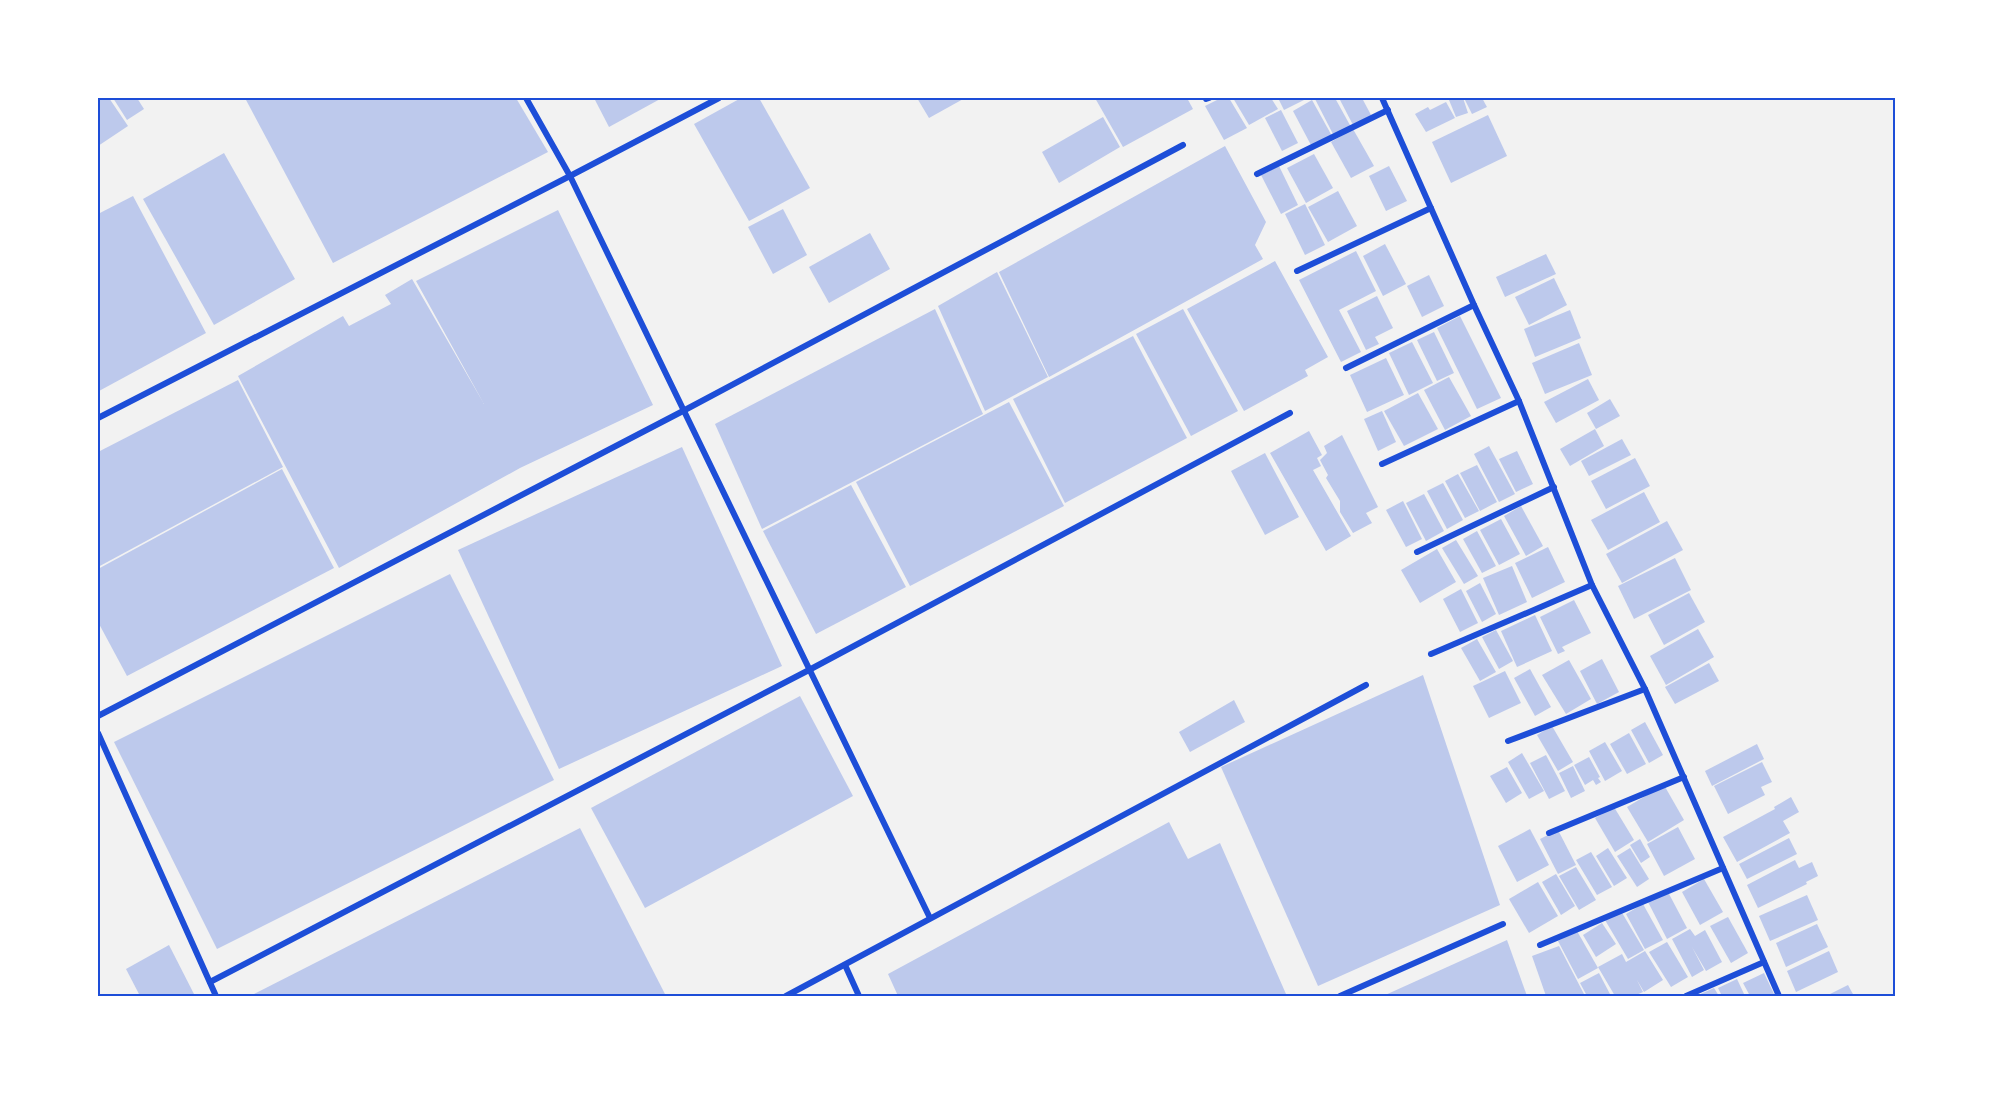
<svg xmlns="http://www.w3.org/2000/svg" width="1993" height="1094" viewBox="0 0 1993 1094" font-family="Inter,sans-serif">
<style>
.building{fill:#bdc9ec}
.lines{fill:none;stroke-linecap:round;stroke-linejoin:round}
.minor{stroke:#1d4ed8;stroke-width:6}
.neatline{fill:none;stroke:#1d4ed8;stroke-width:2}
</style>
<rect width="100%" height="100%" fill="#f2f2f2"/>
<g class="building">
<path d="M98,98H109L128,126L98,146Z"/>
<path d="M113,98H137L144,109L127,120Z"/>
<path d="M245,98H516L548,152L333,263Z"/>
<path d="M594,98H662L609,127Z"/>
<path d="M741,98H759L810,188L749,221L694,124Z"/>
<path d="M917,98H965L929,118Z"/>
<path d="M1095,98H1187L1193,109L1123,147Z"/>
<path d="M1221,98H1229L1247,128L1224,140L1205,106Z"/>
<path d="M1233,98H1271L1278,109L1249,125Z"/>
<path d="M1278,98H1308L1284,110Z"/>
<path d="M1317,98H1335L1351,127L1334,136L1315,99Z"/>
<path d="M1339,98H1362L1371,115L1353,125Z"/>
<path d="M1455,98H1463L1468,113L1456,117L1449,100Z"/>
<path d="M1464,98H1482L1487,107L1472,114Z"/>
<path d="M1312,100L1332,136L1312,147L1293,111Z"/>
<path d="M1446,102L1455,118L1426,132L1415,114L1428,107L1430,110Z"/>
<path d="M1281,110L1298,143L1282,151L1265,118Z"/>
<path d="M1488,115L1507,156L1451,183L1432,142Z"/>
<path d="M1103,117L1120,147L1059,183L1042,152Z"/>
<path d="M1353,129L1374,166L1351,178L1331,142Z"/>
<path d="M1225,146L1266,222L1255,245L1263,259L1049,377L999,272Z"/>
<path d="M224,153L295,279L214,325L143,199Z"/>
<path d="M1314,154L1333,188L1306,203L1287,168Z"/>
<path d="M1279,166L1298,205L1281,214L1261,175Z"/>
<path d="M1389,166L1407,201L1386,211L1369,176Z"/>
<path d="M1338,191L1357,226L1328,242L1308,207Z"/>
<path d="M133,196L206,333L99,391L98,387V214Z"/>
<path d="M1305,204L1325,245L1305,255L1285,214Z"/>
<path d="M783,209L807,255L773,274L748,227Z"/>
<path d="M558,210L653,405L520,468L339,568L238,376L343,316L349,326L391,304L385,295L412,279L484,404L416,281Z"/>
<path d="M870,233L890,269L829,303L809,267Z"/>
<path d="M1385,244L1406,284L1383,296L1363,256Z"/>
<path d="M1356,251L1376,291L1339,310L1361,352L1341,362L1299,280Z"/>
<path d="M1546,254L1556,274L1505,297L1496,277Z"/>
<path d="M1275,261L1328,357L1305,370L1308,376L1244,411L1187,309Z"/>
<path d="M997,272L1048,377L985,411L938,306Z"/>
<path d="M1429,275L1444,306L1422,317L1407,286Z"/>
<path d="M1554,278L1567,305L1529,325L1515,297Z"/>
<path d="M1377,296L1393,328L1375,337L1379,344L1366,350L1347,311Z"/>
<path d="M935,309L983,414L762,529L715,424Z"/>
<path d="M1183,309L1238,411L1191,436L1136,334Z"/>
<path d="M1570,310L1581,338L1535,357L1524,329Z"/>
<path d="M1460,316L1501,398L1477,409L1437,328Z"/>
<path d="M1434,332L1454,373L1437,381L1417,340Z"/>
<path d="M1133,336L1187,438L1065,503L1013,399Z"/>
<path d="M1412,342L1433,383L1409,395L1389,353Z"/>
<path d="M1579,343L1592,375L1545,394L1532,363Z"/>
<path d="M1386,358L1404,395L1367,412L1350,375Z"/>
<path d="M1449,377L1471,416L1445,430L1424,390Z"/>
<path d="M1588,379L1599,400L1556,423L1544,402Z"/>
<path d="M238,380L283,467L98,567V452Z"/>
<path d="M1418,393L1438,429L1404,446L1384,411Z"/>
<path d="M1610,399L1620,416L1596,429L1587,413Z"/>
<path d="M1009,402L1064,506L910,586L856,482Z"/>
<path d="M1382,411L1396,442L1378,451L1364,419Z"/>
<path d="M1595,429L1604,446L1570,466L1560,449Z"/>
<path d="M1309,431L1322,455L1317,458L1321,466L1313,470L1351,536L1326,551L1270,453Z"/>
<path d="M1342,435L1378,507L1366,513L1372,523L1353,533L1340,512V501L1326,478L1328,475L1320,460L1327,453L1324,446Z"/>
<path d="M1622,439L1631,455L1589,476L1581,461Z"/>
<path d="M1489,446L1515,494L1499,502L1474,454Z"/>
<path d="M682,447L782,666L559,769L458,550Z"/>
<path d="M1517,451L1533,484L1516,492L1499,459Z"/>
<path d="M1265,453L1299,517L1265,535L1231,471Z"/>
<path d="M1635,458L1650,486L1606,509L1591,481Z"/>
<path d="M1477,465L1497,502L1480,511L1460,473Z"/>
<path d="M282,469L334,568L127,676L98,622V569Z"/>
<path d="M1458,474L1479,511L1465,518L1445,481Z"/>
<path d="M1443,483L1463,520L1447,529L1427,491Z"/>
<path d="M851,485L906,587L816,634L763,531Z"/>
<path d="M1644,492L1660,522L1608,550L1591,520Z"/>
<path d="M1424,494L1444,531L1426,541L1406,503Z"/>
<path d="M1403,501L1422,539L1406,547L1386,510Z"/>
<path d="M1521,506L1543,546L1526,556L1504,516Z"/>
<path d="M1501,519L1520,554L1499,565L1480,530Z"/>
<path d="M1667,521L1683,550L1622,583L1606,554Z"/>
<path d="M1477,531L1496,566L1482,573L1463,539Z"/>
<path d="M1456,540L1478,576L1464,584L1442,548Z"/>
<path d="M1548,547L1565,582L1532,598L1515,563Z"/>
<path d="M1437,549L1456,582L1420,603L1401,570Z"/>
<path d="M1675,558L1691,590L1634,619L1618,586Z"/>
<path d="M1512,566L1527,602L1499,615L1483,578Z"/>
<path d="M450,574L554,780L217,949L114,742Z"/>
<path d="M1480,583L1496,614L1482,622L1466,591Z"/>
<path d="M1461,589L1478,623L1460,632L1443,599Z"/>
<path d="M1689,593L1705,622L1664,645L1648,615Z"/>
<path d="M1574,600L1591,633L1562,647L1565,651L1558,654L1540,617Z"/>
<path d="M1535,615L1552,651L1517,667L1501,631Z"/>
<path d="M1698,629L1714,657L1666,685L1650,656Z"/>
<path d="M1496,630L1513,661L1499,669L1482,637Z"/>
<path d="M1477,639L1496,672L1480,681L1461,648Z"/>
<path d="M1602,659L1619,692L1597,704L1580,671Z"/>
<path d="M1569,660L1591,699L1566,714L1542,675Z"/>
<path d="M1709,663L1719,681L1675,704L1665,687Z"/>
<path d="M1530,669L1551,707L1535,716L1514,678Z"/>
<path d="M1505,671L1521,703L1489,718L1473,686Z"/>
<path d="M1423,675L1500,905L1318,986L1221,767Z"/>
<path d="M800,696L853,796L645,908L591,808Z"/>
<path d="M1234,700L1245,722L1190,752L1179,732Z"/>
<path d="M1645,722L1663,755L1649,763L1631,730Z"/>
<path d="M1552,726L1573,762L1558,771L1537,735Z"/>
<path d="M1629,733L1646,764L1627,774L1610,744Z"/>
<path d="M1605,742L1622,771L1605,781L1589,751Z"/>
<path d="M1757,744L1764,759L1712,786L1705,771Z"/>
<path d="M1522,753L1544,791L1529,799L1508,762Z"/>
<path d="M1546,755L1565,791L1549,799L1530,763Z"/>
<path d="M1589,757L1600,777L1598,778L1601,782L1596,785L1593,780L1585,785L1574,765Z"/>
<path d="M1762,762L1772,782L1761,787L1765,795L1728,814L1714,786Z"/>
<path d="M1573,766L1585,791L1571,798L1559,773Z"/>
<path d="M1507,767L1522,793L1506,803L1490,776Z"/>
<path d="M1664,785L1684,820L1648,842L1627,807Z"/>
<path d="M1791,797L1799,812L1783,821L1790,833L1737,862L1723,837L1775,809L1774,807Z"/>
<path d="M1614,807L1634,840L1615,852L1595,818Z"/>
<path d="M1169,822L1188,859L1220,843L1286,994L1281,996H898L888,974Z"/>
<path d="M1678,827L1695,859L1664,876L1647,844Z"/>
<path d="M580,828L666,996H250Z"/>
<path d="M1530,829L1549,865L1517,882L1498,846Z"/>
<path d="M1558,830L1576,865L1558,874L1540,839Z"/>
<path d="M1789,838L1797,854L1747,879L1739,864Z"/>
<path d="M1640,839L1650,857L1641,863L1630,845Z"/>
<path d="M1608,848L1627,878L1614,886L1596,856Z"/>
<path d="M1630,848L1649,879L1637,887L1617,856Z"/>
<path d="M1591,852L1612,887L1597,895L1576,860Z"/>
<path d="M1795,860L1799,868L1812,862L1818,876L1806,882L1807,884L1758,908L1747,885Z"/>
<path d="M1576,867L1596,900L1579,910L1559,876Z"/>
<path d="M1556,874L1575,906L1561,915L1542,882Z"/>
<path d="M1704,879L1723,912L1700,925L1682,892Z"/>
<path d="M1538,882L1558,916L1529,933L1509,899Z"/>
<path d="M1668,892L1687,928L1667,939L1648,902Z"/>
<path d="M1807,895L1818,920L1770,941L1759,916Z"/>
<path d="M1643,904L1663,940L1645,949L1626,914Z"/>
<path d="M1621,911L1644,950L1628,959L1605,920Z"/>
<path d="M1728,917L1748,953L1731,963L1710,926Z"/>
<path d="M1602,923L1616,944L1596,957L1583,935Z"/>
<path d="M1817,924L1828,947L1786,967L1776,943Z"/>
<path d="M1690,929L1695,936L1705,930L1722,962L1706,971L1692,947L1704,970L1692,977L1672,939Z"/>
<path d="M1577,931L1598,968L1578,979L1558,941Z"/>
<path d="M1507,940L1527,996H1383Z"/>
<path d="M1667,942L1688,977L1671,987L1649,952Z"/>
<path d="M169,945L195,996H140L126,969Z"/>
<path d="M1559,946L1585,996H1546L1532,956Z"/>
<path d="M1645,951L1663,980L1644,992L1637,980L1643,992L1634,996H1615L1598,967L1622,954L1626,962Z"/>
<path d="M1829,951L1838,972L1796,992L1787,971Z"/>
<path d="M1599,973L1611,996H1587L1580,983Z"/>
<path d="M1764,973L1775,996H1750L1743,983Z"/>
<path d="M1737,979L1745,996H1722L1718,988Z"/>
<path d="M1848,985L1854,996H1826Z"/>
<path d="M1714,988L1719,996H1696Z"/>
</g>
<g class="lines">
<g class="minor">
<path d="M526,98L570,176L930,918"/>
<path d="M1382,98L1474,305L1519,401L1592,585L1645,689L1779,996"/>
<path d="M1206,99L1209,98"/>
<path d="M1257,174L1388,110"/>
<path d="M1297,271L1431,208"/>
<path d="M1346,368L1474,305"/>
<path d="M98,418L570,176L719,98"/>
<path d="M1382,464L1519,401"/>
<path d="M1417,552L1554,487"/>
<path d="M1431,654L1592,585"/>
<path d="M98,716L683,411L1183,145"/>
<path d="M98,733L216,996"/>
<path d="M1508,741L1645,689"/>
<path d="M1549,833L1684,777"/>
<path d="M1540,945L1723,868"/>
<path d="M845,965L859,996"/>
<path d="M210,982L809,670L1290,413"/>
<path d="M786,996L1366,685"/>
<path d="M1340,996L1503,924"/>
<path d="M1686,996L1764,962"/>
</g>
</g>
<rect width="1993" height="1094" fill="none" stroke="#ffffff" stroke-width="198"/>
<rect x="99" y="99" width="1795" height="896" class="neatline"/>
</svg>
